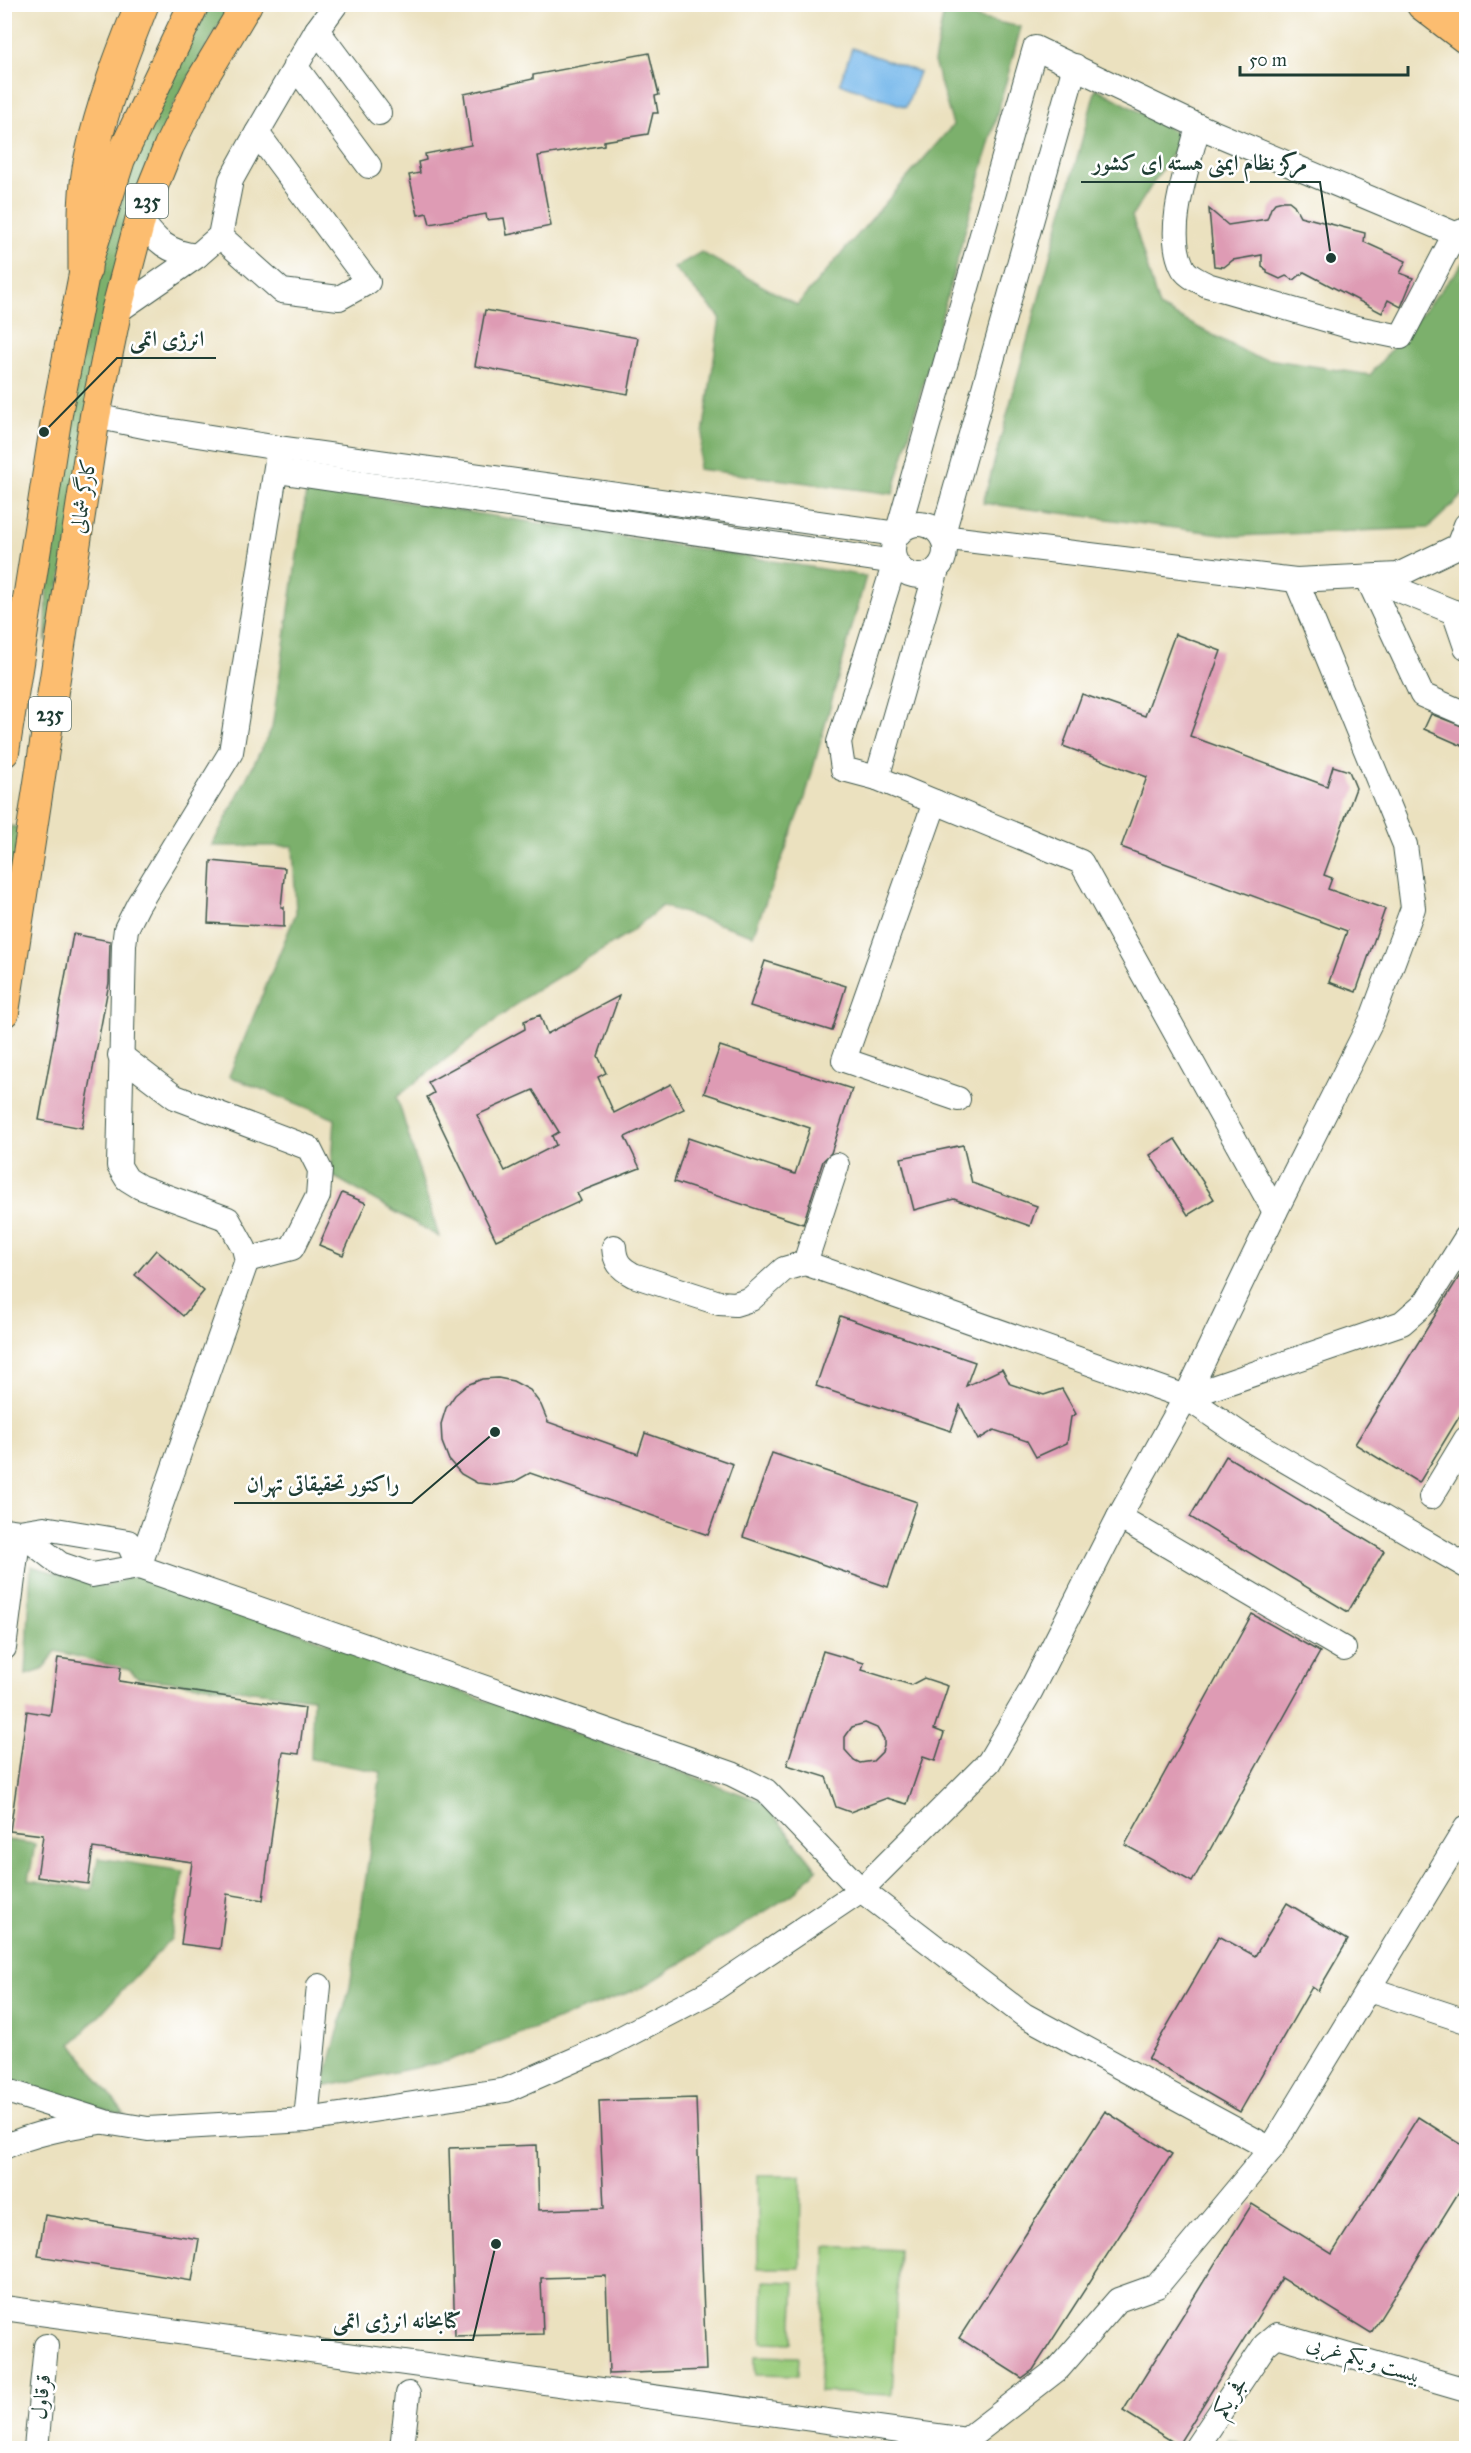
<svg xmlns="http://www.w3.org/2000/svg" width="1471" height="2453" viewBox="0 0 1471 2453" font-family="'IM FELL Great Primer',Amiri,serif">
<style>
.green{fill:#9acc7c;stroke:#5c8458;stroke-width:1.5}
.forest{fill:#7bb06c;stroke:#4d7650;stroke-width:1.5}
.water{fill:#76b8eb;stroke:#4a7a90;stroke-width:1.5}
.building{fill:#de9bb4;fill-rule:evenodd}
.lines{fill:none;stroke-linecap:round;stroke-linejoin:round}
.minor-casing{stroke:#3e5649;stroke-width:26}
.major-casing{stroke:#3e5649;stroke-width:32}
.highway-casing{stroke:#3e5649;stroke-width:35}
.minor{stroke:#fff;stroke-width:24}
.major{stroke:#fcbd6f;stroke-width:30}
.highway{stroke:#fcbd6f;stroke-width:33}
.labels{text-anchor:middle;stroke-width:5;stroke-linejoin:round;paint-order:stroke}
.shield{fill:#fff;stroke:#627771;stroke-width:1.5}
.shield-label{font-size:20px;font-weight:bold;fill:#1f3d34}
.street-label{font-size:21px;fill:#1f3d34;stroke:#fff}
.leader{fill:none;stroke:#1f3d34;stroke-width:2}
.callout-dot{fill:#1f3d34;stroke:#fff;stroke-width:2}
.callout-label{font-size:22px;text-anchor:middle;font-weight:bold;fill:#1f3d34;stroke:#fff;stroke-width:5;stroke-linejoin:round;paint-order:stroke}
</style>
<rect width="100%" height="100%" fill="#fff"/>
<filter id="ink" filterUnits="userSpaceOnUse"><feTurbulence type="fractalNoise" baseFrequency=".0167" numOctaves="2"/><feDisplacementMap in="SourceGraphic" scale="12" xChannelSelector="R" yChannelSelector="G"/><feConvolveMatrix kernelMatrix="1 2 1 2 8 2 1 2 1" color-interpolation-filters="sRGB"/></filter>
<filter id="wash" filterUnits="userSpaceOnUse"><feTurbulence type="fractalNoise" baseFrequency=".008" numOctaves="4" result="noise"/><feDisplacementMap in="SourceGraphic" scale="24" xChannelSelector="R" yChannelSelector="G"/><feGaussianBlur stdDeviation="1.35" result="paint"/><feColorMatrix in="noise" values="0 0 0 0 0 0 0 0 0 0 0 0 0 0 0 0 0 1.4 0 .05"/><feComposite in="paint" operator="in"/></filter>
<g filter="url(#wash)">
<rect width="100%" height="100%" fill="#ebe1bf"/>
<g class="green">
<path d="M758,2176H801L800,2268H758Z"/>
<path d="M826,2246L899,2250L892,2395L819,2392Z"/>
<path d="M764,2281L795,2282L792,2343L762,2342Z"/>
<path d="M755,2356L799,2357L798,2376L755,2375Z"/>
</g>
<g class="forest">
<path d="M210,5H230L172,108L46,642L47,563L89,307L132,165L173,75Z"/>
<path d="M944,11L1021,27L893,494L698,469L720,317L674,268L701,252L797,305L953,125L934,62Z"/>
<path d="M1096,88L1183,136L1132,216L1159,307L1255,357L1370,375L1466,260V492L1428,528L1237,536L983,503Z"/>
<path d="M307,486L866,576L805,798L753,935L662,906L627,935L527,996L397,1097L439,1237L331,1175L335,1119L229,1076L296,913L293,846H212L272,728Z"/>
<path d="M11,826L26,829L5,963V866Z"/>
<path d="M31,1566L105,1587L137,1573L763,1802L817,1869L793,1894L643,1987L448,2061L323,2087L350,1987L381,1772L311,1759L313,1698L138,1678L129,1670L56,1651L42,1670L26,1675Z"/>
<path d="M4,1823L7,1840L35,1844L29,1880L92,1890L98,1858L184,1871L171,1939L72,2044L125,2115L5,2080Z"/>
<path d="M1229,2440L1257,2448H1224Z"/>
</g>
<path class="water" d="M852,48L919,72L906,107L840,83Z"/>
<g id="blocks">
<g class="building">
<path d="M649,53L659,95L655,96L658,113H653L648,134L604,141V145L538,156L551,226L507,235L504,218L487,220L486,214L430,224L427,213L418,215L409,175L420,173L418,162L426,160L425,154L471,145L464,94L533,79V75Z"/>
<path d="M1283,201H1289L1294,205L1300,216L1365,233L1364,242L1406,261L1400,273L1413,278L1401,307L1388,300L1382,313L1304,272L1294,280L1286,276L1280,279L1267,273V270L1262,267V255L1233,260L1224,267L1214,266L1209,209L1228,225L1267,219L1271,208L1275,203Z"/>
<path d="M485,310L638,338L628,394L475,366Z"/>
<path d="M1175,634L1221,651L1190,736L1327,786L1333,766L1349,771L1356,788L1324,875L1332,878L1328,889L1385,909L1356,992L1329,982L1347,931L1121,847L1147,777L1063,746L1082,694L1145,716Z"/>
<path d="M1431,714L1467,728V748L1424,729Z"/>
<path d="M211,861L285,868L281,907H284V927L208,923Z"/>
<path d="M73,934L110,941L109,983L82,1128L39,1120Z"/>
<path d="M765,961L846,986L832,1031L750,1006Z"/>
<path d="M619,996L598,1056L606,1073L598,1077L614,1113L671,1084L684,1109L625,1137L640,1168L577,1193L581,1201L496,1240L427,1097L434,1093L428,1082L525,1029L524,1021L540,1015L547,1034ZM533,1090L559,1132L552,1136L556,1145L505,1171L477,1115Z"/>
<path d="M720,1046L852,1089L831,1153L823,1161L803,1224L674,1182L688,1138L795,1174L810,1128L704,1093Z"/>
<path d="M1175,1139L1214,1199L1188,1215L1150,1155Z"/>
<path d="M963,1145L972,1183L1037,1206L1030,1226L954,1199L914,1210L901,1158Z"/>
<path d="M342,1193L366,1203L343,1255L319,1245Z"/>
<path d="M156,1250L204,1291L183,1316L135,1275Z"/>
<path d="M1467,1264V1404L1419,1483L1355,1444Z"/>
<path d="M840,1316L975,1362L966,1386L1002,1369L1010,1384L1044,1395L1062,1389L1076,1414L1071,1417L1067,1443L1036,1457L1027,1441L994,1430L978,1440L960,1405L951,1431L816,1386Z"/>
<path d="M498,1378L513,1381L530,1390L541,1405L548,1422L638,1454L645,1433L733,1464L708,1535L530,1473L514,1482L496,1485L477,1483L461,1474L449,1460L442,1442L441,1424L446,1408L455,1395L467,1385L482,1379Z"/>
<path d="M772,1453L917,1502L888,1587L743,1537Z"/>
<path d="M1226,1456L1384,1551L1348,1612L1190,1517Z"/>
<path d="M1252,1614L1320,1652L1192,1882L1125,1845Z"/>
<path d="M823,1651L864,1663L862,1670L911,1685L924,1678L948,1686L934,1729L944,1733L935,1761L923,1757L907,1804L887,1798L850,1812L836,1807L826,1777L787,1765ZM865,1723L877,1728L884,1739V1746L882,1752L873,1761L860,1763L854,1760L845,1750V1737L852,1727Z"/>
<path d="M58,1658L121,1667L119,1681L305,1708L299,1754L283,1752L263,1900L227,1894L220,1949L181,1944L192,1862L93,1848L88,1884L37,1877L43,1835L10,1831L27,1711L50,1715Z"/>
<path d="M1287,1903L1348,1940L1318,1991L1312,1987L1240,2112L1148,2059L1219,1936L1255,1956Z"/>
<path d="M696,2098L706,2370L609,2374L606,2276L541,2278L543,2334L455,2336L449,2148L537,2145L539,2210L604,2208L599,2101Z"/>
<path d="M1105,2111L1172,2154L1033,2370L1022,2378L959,2338Z"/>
<path d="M1418,2117L1467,2148V2179L1371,2333L1282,2278L1178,2445L1123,2411L1252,2204L1332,2254Z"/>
<path d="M45,2215L199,2239L192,2281L38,2256Z"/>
</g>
</g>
</g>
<g filter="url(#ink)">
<use href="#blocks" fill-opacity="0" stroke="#3e5649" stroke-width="1.5"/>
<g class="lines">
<defs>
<g id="minor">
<path d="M317,30L379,113"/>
<path d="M295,66L369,166"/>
<path d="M1075,66L942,537L1296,580L1398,575L1458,546L1466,525"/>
<path d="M1198,126C1189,165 1164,228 1182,266C1186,276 1198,280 1207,285L1352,327L1401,337L1455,234"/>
<path d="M257,133L317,30L336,4"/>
<path d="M140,218C155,241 169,253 197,256"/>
<path d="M116,312L197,256L220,236L282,291L339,298L368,282L257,133L231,180L220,236"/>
<path d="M95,416L153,428L279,448L897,534L1035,48L1198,126L1455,234L1466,230"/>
<path d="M279,448L231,752L138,905L126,929L124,945L119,1166L127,1179L140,1187L228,1219L244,1248L247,1260L139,1567L732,1774L766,1791L861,1890L1024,2015L1271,2149"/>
<path d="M277,471L895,562L839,742L843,769L877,778L1081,862L1275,1212"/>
<circle cx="919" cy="550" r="26"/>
<path d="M1367,577L1422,695L1466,714"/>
<path d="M1372,579L1466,617"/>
<path d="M1454,612L1466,647"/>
<path d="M877,778L937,569"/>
<path d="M935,802L844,1060L958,1099"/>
<path d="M120,1055L175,1097L309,1148L320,1170L318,1196L292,1248L247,1260"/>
<path d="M614,1247C615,1262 620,1268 633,1275L719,1303L735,1304L751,1299L784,1269L805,1263L1186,1397L1240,1434L1466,1566"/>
<path d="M805,1263L837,1165"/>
<path d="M1186,1397L1402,1323L1426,1302L1466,1238"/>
<path d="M1431,1497L1466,1439"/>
<path d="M1119,1517L1344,1649"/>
<path d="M4,1530L19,1532L44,1528L128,1542L139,1567L92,1575L60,1564L19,1532"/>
<path d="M4,1648L19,1532"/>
<path d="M1369,1989L1466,2021"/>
<path d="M4,2090L105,2122L148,2129L306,2120L506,2090L606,2046L708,1993L861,1890L989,1762L1030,1692L1119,1517L1186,1397L1275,1212L1371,1021L1413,908L1405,845L1296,580"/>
<path d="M306,2120L319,1986"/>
<path d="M4,2147C35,2133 67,2127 100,2122"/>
<path d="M4,2308L966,2440L1059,2368L1118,2300L1157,2286L1271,2149L1466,1828"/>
<path d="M36,2448L46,2346"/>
<path d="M402,2448L408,2394"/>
<path d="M1196,2448L1265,2345L1277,2335L1466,2390"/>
</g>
<g id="major">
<path d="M4,752L58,408L85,269L120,159L194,4"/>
<path d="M4,1012L95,416L116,312L142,213L169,146L201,81L247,4"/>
</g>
<g id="highway">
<path d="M1423,4L1466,37"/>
<path d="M85,269C85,233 83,194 91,158C102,106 122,54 142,4"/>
</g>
</defs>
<use href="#minor" class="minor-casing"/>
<use href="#major" class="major-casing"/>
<use href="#highway" class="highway-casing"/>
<use href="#minor" class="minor"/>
<use href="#major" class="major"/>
<use href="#highway" class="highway"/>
</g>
</g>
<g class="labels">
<g class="shield">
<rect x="126" y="184" width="42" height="34" rx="4.5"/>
<rect x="29" y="697" width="42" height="34" rx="4.5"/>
</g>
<g class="shield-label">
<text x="147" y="208">235</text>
<text x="50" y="721">235</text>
</g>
<g class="street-label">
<text transform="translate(83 496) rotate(-81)" y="7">کارگر شمالی</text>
<text transform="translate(1364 2359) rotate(17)" y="7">بیست و یکم غربی</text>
<text transform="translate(41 2397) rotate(-84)" y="7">قرقاول</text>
<text transform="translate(1230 2397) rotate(-56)" y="7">فجر یکم</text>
</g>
</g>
<path class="leader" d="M1331 258L1320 182H1081M44 432L117 358H216M495 1432L412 1503H234M496 2244L473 2340H321"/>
<g class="callout-dot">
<circle cx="1331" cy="258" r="6"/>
<circle cx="44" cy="432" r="6"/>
<circle cx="495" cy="1432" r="6"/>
<circle cx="496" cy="2244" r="6"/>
</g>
<g class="callout-label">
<text x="1200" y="170">مرکز نظام ایمنی هسته ای کشور</text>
<text x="167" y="346">انرژی اتمی</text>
<text x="323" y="1491">راکتور تحقیقاتی تهران</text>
<text x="397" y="2328">کتابخانه انرژی اتمی</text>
</g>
<rect width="1471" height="2453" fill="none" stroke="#fff" stroke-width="24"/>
<path d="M1240 66v9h168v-9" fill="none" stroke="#1f3d34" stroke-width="3"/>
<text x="1249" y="66" font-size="18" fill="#1f3d34" stroke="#ffffff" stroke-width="4.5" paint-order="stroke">50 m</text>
</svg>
